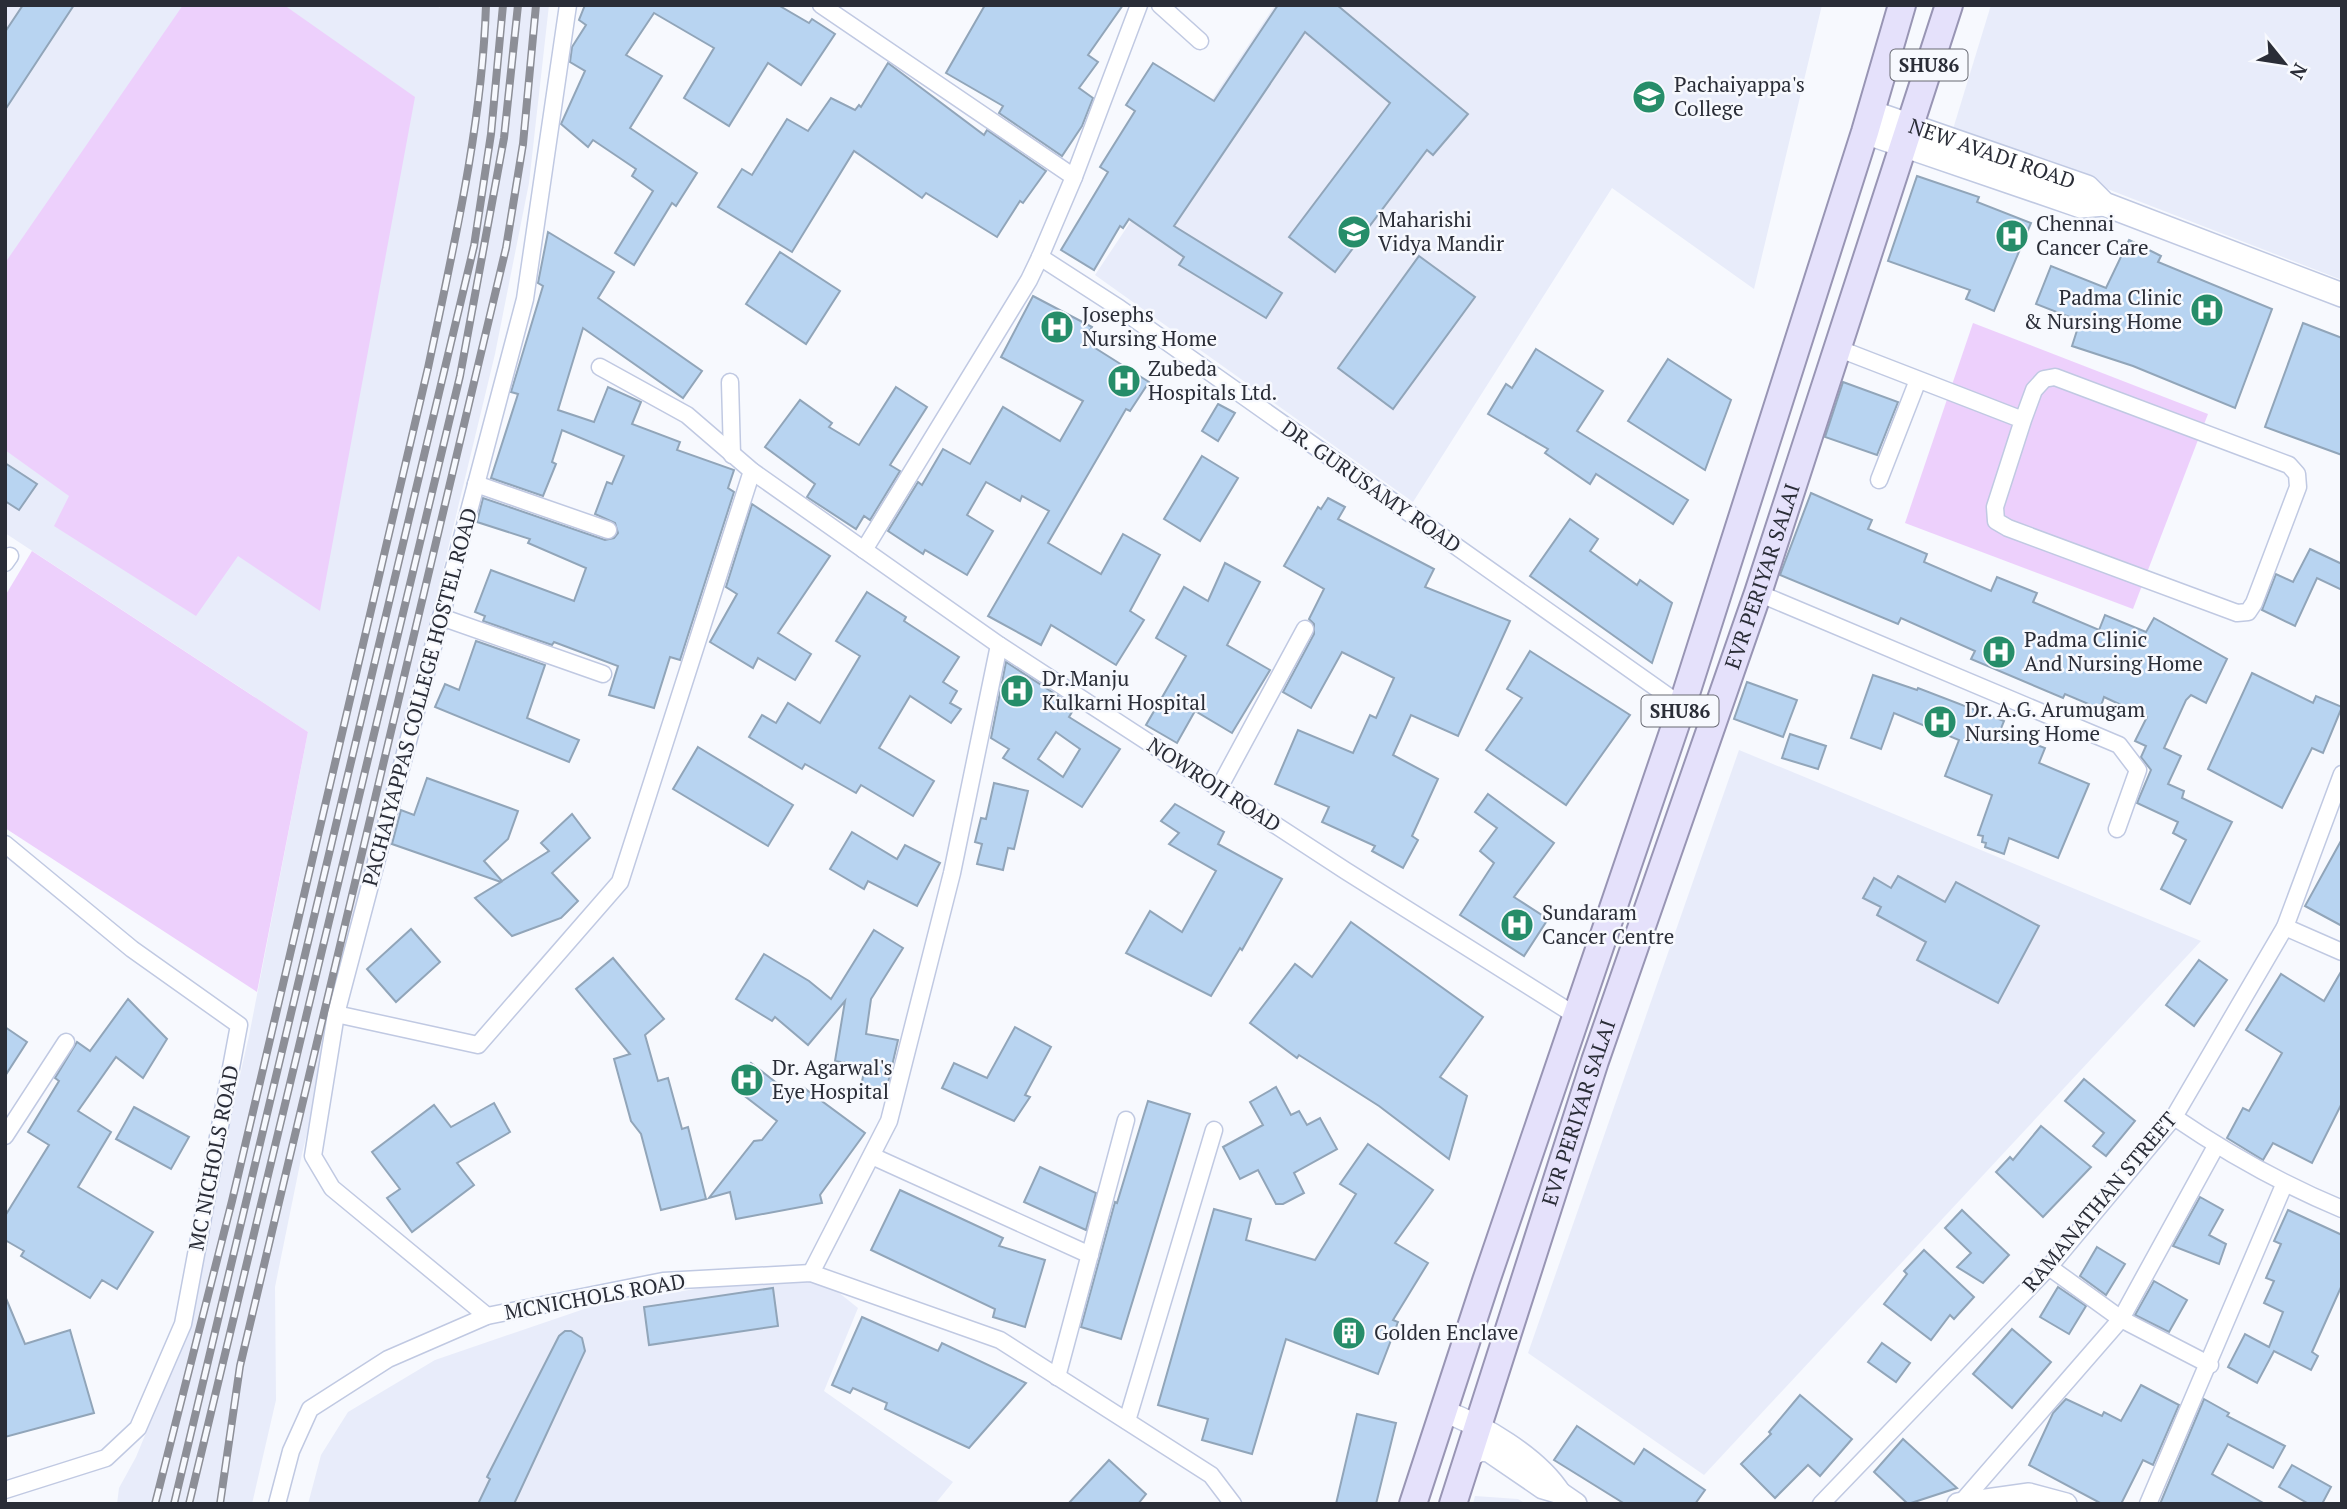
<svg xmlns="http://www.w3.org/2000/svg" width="2347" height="1509" viewBox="0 0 2347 1509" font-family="'PT Serif',serif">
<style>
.built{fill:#e8ecfa}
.green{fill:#edd0fc}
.building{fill:#b8d4f1;stroke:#91a5b9;stroke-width:2;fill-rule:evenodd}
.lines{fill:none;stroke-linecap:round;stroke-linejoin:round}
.minor-casing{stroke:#c0c9e2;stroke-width:19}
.tertiary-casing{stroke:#c0c9e2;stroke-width:24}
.secondary-casing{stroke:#c0c9e2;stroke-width:26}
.primary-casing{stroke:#9895b4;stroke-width:30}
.minor{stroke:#fff;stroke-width:16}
.tertiary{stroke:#fff;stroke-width:21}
.secondary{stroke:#fff;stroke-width:23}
.primary{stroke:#e5e1fb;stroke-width:26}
.rail-casing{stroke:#8d8f97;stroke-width:8}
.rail{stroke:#f7f9fe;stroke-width:5;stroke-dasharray:16;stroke-linecap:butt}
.labels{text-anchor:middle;stroke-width:5;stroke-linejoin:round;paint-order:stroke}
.shield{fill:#f7f9fe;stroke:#686a73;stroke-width:2}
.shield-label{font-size:19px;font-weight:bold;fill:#2a2d37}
.poi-label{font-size:21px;fill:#2a2d37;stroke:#f7f9fe;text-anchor:start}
.street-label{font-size:21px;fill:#2a2d37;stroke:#f7f9fe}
</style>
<rect width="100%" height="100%" fill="#f7f9fe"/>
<g class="built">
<path d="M5,5H435L440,8V5H549L529,183L495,354L302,1154L275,1287L276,1400L252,1504H117L119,1488L136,1457L172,1370L249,1036L308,732L5,533Z"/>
<path d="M1275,5H1822L1754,289L1612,188L1413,502L1095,275Z"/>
<path d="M1991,5H2342V280L1953,129Z"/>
<path d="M1739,750L2201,941L1704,1475L1528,1353Z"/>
<path d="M823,1280L858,1308L824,1391L953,1482L935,1504H308L321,1455L348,1412L435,1360L590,1307L741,1281Z"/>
<path d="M1475,1496L1518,1499L1526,1504H1473Z"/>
</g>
<g class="green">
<path d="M183,5H284L415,97L320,611L238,556L196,616L54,526L69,496L5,450V263Z"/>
<path d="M1973,323L2208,414L2133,609L1905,523Z"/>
<path d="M32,551L308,732L257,992L5,828V596Z"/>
</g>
<g class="building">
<path d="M23,5H74L5,110V32Z"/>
<path d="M585,5H778L809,23L812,19L835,34L801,85L768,63L729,126L684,98L714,48L654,13L626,55L662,76L630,128L697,173L676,206L672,203L634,265L615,253L653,191L632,176L636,169L593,140L588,147L561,124L585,71L570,62L572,47L586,25L579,20Z"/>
<path d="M985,5H1123L1088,55L1098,62L1079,88L1093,98L1082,126L1062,156L999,113L1003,106L946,73Z"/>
<path d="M1278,5H1337L1468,114L1433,155L1427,150L1335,272L1289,237L1390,103L1305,32L1174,226L1282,293L1266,318L1179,265L1184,257L1129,219L1123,228L1120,226L1094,270L1061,250L1108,172L1100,167L1135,111L1126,105L1153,63L1214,101Z"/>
<path d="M888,63L984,135L987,130L1046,171L1023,203L1020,201L997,237L926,193L922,198L854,151L792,252L718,207L742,169L752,175L787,119L808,131L831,98L855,110L859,105L861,107Z"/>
<path d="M1917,176L1979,197L1977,202L2031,223L1994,311L1966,299L1970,290L1888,261Z"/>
<path d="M548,232L614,272L598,298L702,371L683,398L583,328L558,410L594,422L608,387L641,402L632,424L680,442L677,450L734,470L728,488L734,492L680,660L670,657L654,708L609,695L618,666L554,642L552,645L483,621L485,616L475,612L491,570L574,601L586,568L528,543L530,539L477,522L483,498L605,540L614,538L618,533L615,523L595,514L607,482L612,484L624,456L562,430L552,462L556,464L543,496L491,478L518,394L511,392L543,286L538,283Z"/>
<path d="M2129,240L2161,256L2158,262L2272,309L2235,408L2133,366L2072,346L2080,321L2036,304L2051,266L2106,288Z"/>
<path d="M780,252L840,291L806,344L746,304Z"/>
<path d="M1419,256L1475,297L1393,409L1338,368Z"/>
<path d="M1033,296L1092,327L1084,341L1149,382L1130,411L1126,409L1048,543L1101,574L1123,534L1160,555L1130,611L1144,620L1116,665L1051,625L1041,645L988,616L1049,511L1022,496L1020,501L986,482L967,515L993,531L967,575L925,550L923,554L888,531L918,482L922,485L943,449L970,464L1003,407L1060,441L1083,401L1001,357Z"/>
<path d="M2303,323L2342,338V455L2265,427Z"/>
<path d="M1536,349L1603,391L1577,431L1688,500L1673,524L1596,474L1590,484L1545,453L1548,449L1488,414L1506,384L1512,388Z"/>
<path d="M1668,359L1731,400L1705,470L1628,421Z"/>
<path d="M1843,382L1898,402L1877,455L1825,437Z"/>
<path d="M896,387L927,407L890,465L900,471L870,520L864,516L856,529L807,497L815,484L765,447L800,400L832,423L829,427L859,445Z"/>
<path d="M1218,404L1235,413L1218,441L1202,431Z"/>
<path d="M1202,456L1238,478L1200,541L1164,519Z"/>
<path d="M5,463L37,484L19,510L5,501Z"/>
<path d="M1811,493L1872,520L1868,529L1927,554L1924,562L1991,591L1997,577L2037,593L2033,602L2099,630L2105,615L2146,632L2154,618L2227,659L2206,703L2191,695L2186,700L2164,748L2181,756L2168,784L2184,791L2182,798L2232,822L2190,904L2161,889L2186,840L2173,833L2178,822L2137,803L2151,770L2141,757L2146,746L2135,741L2147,717L2104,697L2100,709L2065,694L2063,698L1971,659L1975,651L1901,618L1898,624L1780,575Z"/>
<path d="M1328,498L1345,507L1338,519L1434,569L1425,587L1510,621L1458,736L1411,715L1393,755L1438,779L1412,836L1418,840L1403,868L1372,851L1375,846L1322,822L1329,807L1275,784L1298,730L1353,753L1370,715L1376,718L1394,678L1342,652L1311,708L1283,692L1314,634V624L1309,619L1324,589L1284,566L1318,507L1321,509Z"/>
<path d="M752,504L830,556L778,633L811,654L795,680L758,658L753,668L710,642L737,594L726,587Z"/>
<path d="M1570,519L1598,539L1590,551L1637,585L1640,580L1672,603L1652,663L1530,576Z"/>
<path d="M2310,549L2342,564V590L2317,578L2295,626L2262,610L2276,574L2293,582Z"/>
<path d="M1225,563L1260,582L1227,645L1270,670L1232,733L1195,711L1177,743L1146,725L1186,656L1156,638L1184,587L1208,601Z"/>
<path d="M867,592L906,617L904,621L959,657L943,682L957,691L950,703L961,709L951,723L910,696L879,748L934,781L913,816L861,785L856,793L805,764L802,769L749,737L762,715L776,723L788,703L820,723L860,656L836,641Z"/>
<path d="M476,641L545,665L527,718L579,740L569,762L435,707L445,684L459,690Z"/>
<path d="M1530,651L1630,715L1566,805L1486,750L1522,698L1507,689Z"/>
<path d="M1006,662L1075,707L1069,717L1120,749L1082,807L1003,758L1009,749L991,738ZM1056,732L1080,749L1063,777L1038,759Z"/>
<path d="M2252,673L2313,703L2316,696L2342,707L2323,753L2312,748L2282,808L2208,769Z"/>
<path d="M1873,675L1917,690L1918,688L2004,721L2000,731L2045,748L2039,763L2089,784L2058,858L2009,838L2004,854L1985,847L1986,843L1982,842L1983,836L1978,835L1992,795L1945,776L1959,740L1894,713L1881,749L1851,738Z"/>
<path d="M1747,682L1797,700L1783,737L1734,719Z"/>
<path d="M1790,734L1826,746L1818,769L1782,758Z"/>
<path d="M698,747L793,805L768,846L673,789Z"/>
<path d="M427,778L518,811L508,839L484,861L502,881L549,851L541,843L572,814L590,838L552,873L578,901L561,918L512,936L475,898L501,882L392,844L401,810L414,815Z"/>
<path d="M994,783L1028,791L1014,849L1008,848L1003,870L977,864L982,844L975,842L981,818L986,819Z"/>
<path d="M1488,794L1554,843L1514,897L1548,919L1524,956L1460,915L1494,863L1480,851L1497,828L1475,812Z"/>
<path d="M1175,804L1224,832L1218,844L1282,879L1242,950L1240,948L1211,996L1126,953L1150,911L1182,932L1216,871L1169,844L1179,833L1161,821Z"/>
<path d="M852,832L897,859L905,845L940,863L917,906L868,881L864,889L830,869Z"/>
<path d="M2342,839V926L2305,906Z"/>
<path d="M1898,876L1945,902L1956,882L2039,926L1998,1003L1917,960L1926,942L1877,915L1881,907L1863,898L1874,878L1891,888Z"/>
<path d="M1351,922L1483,1017L1440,1077L1467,1096L1449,1159L1379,1106L1299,1055L1297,1058L1250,1023L1295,964L1312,977Z"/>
<path d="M411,929L440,962L396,1002L367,969Z"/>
<path d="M874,930L903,948L871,999L866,1034L898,1040L885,1096L860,1092L865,1066L835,1061L845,1001L808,1045L775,1017L772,1021L736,999L764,954L809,981L831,999Z"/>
<path d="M613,958L664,1019L645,1035L658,1081L668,1078L682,1129L688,1127L706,1199L661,1210L641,1134L631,1121L614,1059L630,1054L576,989Z"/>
<path d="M2199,960L2227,980L2194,1026L2166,1005Z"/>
<path d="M2342,970V1103L2312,1163L2273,1143L2263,1160L2227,1138L2243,1108L2249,1111L2282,1053L2246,1030L2281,974L2324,1001Z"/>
<path d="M128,999L167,1039L143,1078L116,1057L78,1111L111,1132L78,1187L153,1232L117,1289L102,1280L90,1298L21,1256L24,1251L5,1240V1216L49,1145L28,1132L59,1081L55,1078L77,1042L90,1051Z"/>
<path d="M5,1027L27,1042L5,1076Z"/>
<path d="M1015,1027L1051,1047L1025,1095L1030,1097L1014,1121L942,1088L954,1063L987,1078Z"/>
<path d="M751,1063L796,1098L804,1088L865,1133L820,1195L822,1203L736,1219L730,1192L709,1198L754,1141L762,1140L777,1121L733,1087Z"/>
<path d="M2084,1079L2135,1121L2106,1156L2093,1146L2104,1133L2065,1101Z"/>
<path d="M1276,1087L1291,1115L1299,1111L1307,1125L1320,1118L1337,1149L1294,1173L1304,1193L1283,1204H1276L1258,1170L1240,1179L1223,1147L1263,1125L1250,1102Z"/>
<path d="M1148,1101L1190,1114L1121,1339L1081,1327L1115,1202L1117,1203Z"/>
<path d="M494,1103L510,1132L457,1163L474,1185L412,1232L387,1198L400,1189L372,1152L434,1105L451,1127Z"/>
<path d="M134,1107L189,1137L171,1169L116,1139Z"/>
<path d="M2041,1126L2091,1167L2043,1217L1996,1172L2010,1157L2013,1160Z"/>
<path d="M1368,1144L1433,1190L1395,1243L1428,1263L1393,1320L1398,1322L1378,1374L1286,1339L1252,1454L1202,1440L1208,1419L1158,1405L1214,1209L1251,1219L1246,1240L1315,1260L1356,1194L1340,1184Z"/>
<path d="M1040,1167L1096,1193L1086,1230L1024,1202Z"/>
<path d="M900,1190L1003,1238L999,1246L1045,1260L1025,1327L993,1317L995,1309L871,1250Z"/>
<path d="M2200,1197L2223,1210L2209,1235L2226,1244L2219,1264L2173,1246Z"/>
<path d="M1962,1210L2009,1255L1983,1283L1957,1267L1971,1253L1945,1228Z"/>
<path d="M2288,1210L2342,1235V1285L2312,1352L2318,1356L2311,1370L2274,1351L2257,1383L2228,1367L2245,1334L2269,1347L2283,1312L2264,1303L2274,1281L2266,1278L2281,1244L2274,1241Z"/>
<path d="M2097,1247L2125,1264L2106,1295L2080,1276Z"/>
<path d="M1924,1250L1974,1297L1954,1319L1950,1315L1931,1340L1884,1304L1907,1274L1904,1271Z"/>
<path d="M2154,1281L2187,1300L2169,1332L2135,1315Z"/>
<path d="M2058,1287L2086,1306L2069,1334L2040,1317Z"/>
<path d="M773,1288L778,1326L649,1345L644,1307Z"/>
<path d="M5,1296L25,1344L70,1330L94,1413L5,1437Z"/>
<path d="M862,1317L938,1351L942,1343L1026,1383L969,1448L885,1409L887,1403L853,1388L850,1393L832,1385Z"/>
<path d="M2012,1329L2051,1362L2012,1408L1973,1374Z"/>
<path d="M565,1331H571L582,1338L585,1351L514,1504H478L490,1479L487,1477L559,1336Z"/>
<path d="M1882,1343L1910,1363L1896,1382L1868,1362Z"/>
<path d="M2141,1385L2179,1405L2153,1465L2143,1460L2121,1504H2102L2029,1465L2053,1413L2066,1399L2102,1416L2104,1412L2121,1421Z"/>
<path d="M1800,1395L1852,1439L1820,1476L1808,1465L1775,1498L1741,1464L1771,1434L1769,1432Z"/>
<path d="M2204,1399L2229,1413L2227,1416L2285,1446L2273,1468L2228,1444L2212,1474L2265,1504H2160Z"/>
<path d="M1357,1414L1396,1423L1376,1504H1336Z"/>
<path d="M1577,1426L1634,1464L1644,1449L1705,1490L1695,1504H1625L1554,1460Z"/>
<path d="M1903,1439L1957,1488L1908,1504L1874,1472Z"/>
<path d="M1109,1460L1146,1494L1138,1504H1068Z"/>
<path d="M2292,1465L2331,1487L2322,1504H2309L2279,1487Z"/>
</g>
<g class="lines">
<defs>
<g id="minor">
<path d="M821,5L1074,177"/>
<path d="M1139,5L1074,177L1040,257L1119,308L1682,706"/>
<path d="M1160,5L1200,41"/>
<path d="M1837,348L2023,420L1995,507L1996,521L2008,528L2237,613L2248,612L2254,603L2298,487L2297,474L2289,465L2055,377L2044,379L2034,390L2023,420"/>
<path d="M600,367L687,415L752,471L999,645L1346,871L1578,1017"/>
<path d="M730,382L732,455"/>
<path d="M1879,480L1918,380"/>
<path d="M476,484L608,530"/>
<path d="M864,550L1029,280L1040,257"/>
<path d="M5,563L10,556"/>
<path d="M1758,593L2119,745L2138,770L2117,829"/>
<path d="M441,617L603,674"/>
<path d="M1219,788L1305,629"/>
<path d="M5,844L132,949L239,1025L183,1324L138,1428L106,1458L5,1490"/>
<path d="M2285,927L2342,952"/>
<path d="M336,1014L478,1045L620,882L752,471"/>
<path d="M2174,1117C2228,1154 2282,1184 2342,1209"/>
<path d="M5,1136L66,1042"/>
<path d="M872,1156L1090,1255"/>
<path d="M2049,1267L2121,1319L2210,1365"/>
<path d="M811,1273L889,1121L952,873L999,645"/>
<path d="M487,1316L332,1188L313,1156L336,1014L525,299L568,5"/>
<path d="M1057,1377L1126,1120"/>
<path d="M1127,1421L1214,1130"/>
<path d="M1961,1503L2121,1319L2216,1146"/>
<path d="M277,1504L291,1451L310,1409L388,1359L487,1316L663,1281L811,1273L1000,1340L1211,1475L1233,1504"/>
<path d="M1821,1504L2049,1267L2174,1117L2285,927L2342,774"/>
<path d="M2148,1504L2284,1185"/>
</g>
<g id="tertiary">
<path d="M1443,1411C1482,1425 1537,1457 1560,1493"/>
<path d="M1467,1457L1481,1450L1489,1451L1543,1488L1560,1493L1576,1504"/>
<path d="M1958,1504L2029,1494L2066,1504"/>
</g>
<g id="secondary">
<path id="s1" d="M1871,112L2087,187L2104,204L2342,295"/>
<path d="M1865,132L2081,206L2104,204"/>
</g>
<g id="primary">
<path d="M1413,1504L1486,1281L1682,706L1865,132L1902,5"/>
<path id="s2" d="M1453,1504L1595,1061L1758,593L1949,5"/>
</g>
</defs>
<use href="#minor" class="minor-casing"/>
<use href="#tertiary" class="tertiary-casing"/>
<use href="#secondary" class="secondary-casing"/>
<use href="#primary" class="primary-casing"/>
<use href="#minor" class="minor"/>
<use href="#tertiary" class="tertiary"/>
<use href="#secondary" class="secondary"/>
<use href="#primary" class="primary"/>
<defs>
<g id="rail">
<path d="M155,1504L232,1201L428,368C453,249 482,127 486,5"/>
<path d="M174,1504L474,246L491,134L503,5"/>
<path d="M189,1504L460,376L504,138L518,5"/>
<path d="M220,1504L240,1366L506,248L523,144L536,5"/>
</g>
</defs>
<use href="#rail" class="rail-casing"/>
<use href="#rail" class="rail"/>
</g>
<defs>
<symbol id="university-disc" viewBox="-11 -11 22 22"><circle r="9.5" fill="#268d69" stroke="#f7f9fe"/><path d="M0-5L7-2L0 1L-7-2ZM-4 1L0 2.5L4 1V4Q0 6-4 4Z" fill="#fff"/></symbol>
<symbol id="school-disc" viewBox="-11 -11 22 22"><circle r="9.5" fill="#268d69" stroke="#f7f9fe"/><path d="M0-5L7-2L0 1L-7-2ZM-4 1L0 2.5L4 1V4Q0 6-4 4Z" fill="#fff"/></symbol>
<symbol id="hospital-disc" viewBox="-11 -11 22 22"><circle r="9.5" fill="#268d69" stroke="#f7f9fe"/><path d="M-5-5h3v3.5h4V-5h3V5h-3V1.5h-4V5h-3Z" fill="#fff"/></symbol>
<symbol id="building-disc" viewBox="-11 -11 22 22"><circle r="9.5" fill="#268d69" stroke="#f7f9fe"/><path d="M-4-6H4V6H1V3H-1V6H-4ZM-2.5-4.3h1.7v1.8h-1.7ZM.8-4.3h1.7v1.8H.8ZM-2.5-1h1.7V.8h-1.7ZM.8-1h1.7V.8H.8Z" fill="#fff"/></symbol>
</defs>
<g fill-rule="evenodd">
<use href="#university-disc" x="1630" y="78" width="38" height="38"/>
<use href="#school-disc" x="1335" y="213" width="38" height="38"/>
<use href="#hospital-disc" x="1993" y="217" width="38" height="38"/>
<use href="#hospital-disc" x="2188" y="291" width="38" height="38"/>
<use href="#hospital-disc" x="1038" y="308" width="38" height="38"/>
<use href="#hospital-disc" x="1105" y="362" width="38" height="38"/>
<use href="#hospital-disc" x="1980" y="633" width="38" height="38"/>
<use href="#hospital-disc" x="998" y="672" width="38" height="38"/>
<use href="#hospital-disc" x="1921" y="703" width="38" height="38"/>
<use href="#hospital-disc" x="1498" y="906" width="38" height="38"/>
<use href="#hospital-disc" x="728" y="1061" width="38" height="38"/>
<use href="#building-disc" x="1330" y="1314" width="38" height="38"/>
</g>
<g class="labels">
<g class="shield">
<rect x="1890.5" y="49.5" width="77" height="31" rx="5"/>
<rect x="1641.5" y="695.5" width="77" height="31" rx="5"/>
</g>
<g class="shield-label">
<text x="1929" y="72">SHU86</text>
<text x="1680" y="718">SHU86</text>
</g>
<g class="poi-label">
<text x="1674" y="92">Pachaiyappa's<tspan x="1674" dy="24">College</tspan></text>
<text x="1378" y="227">Maharishi<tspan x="1378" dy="24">Vidya Mandir</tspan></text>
<text x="2036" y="231">Chennai<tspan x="2036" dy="24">Cancer Care</tspan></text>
<text x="2182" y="305" text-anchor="end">Padma Clinic<tspan x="2182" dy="24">&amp; Nursing Home</tspan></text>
<text x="1082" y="322">Josephs<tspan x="1082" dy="24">Nursing Home</tspan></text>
<text x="1148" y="376">Zubeda<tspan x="1148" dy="24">Hospitals Ltd.</tspan></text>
<text x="2024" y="647">Padma Clinic<tspan x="2024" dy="24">And Nursing Home</tspan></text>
<text x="1042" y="686">Dr.Manju<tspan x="1042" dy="24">Kulkarni Hospital</tspan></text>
<text x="1965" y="717">Dr. A.G. Arumugam<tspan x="1965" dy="24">Nursing Home</tspan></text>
<text x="1542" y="920">Sundaram<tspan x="1542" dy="24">Cancer Centre</tspan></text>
<text x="772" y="1075">Dr. Agarwal's<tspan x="772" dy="24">Eye Hospital</tspan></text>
<text x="1374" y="1340">Golden Enclave</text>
</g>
<g class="street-label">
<text dy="7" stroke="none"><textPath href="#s1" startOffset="128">NEW AVADI ROAD</textPath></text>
<text transform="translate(1371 487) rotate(35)" y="7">DR. GURUSAMY ROAD</text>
<text dy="7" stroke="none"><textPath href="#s2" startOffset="978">EVR PERIYAR SALAI</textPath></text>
<text transform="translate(420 697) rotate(-75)" y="7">PACHAIYAPPAS COLLEGE HOSTEL ROAD</text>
<text transform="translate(1214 785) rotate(33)" y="7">NOWROJI ROAD</text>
<text dy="7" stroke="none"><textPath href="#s2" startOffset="411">EVR PERIYAR SALAI</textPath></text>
<text transform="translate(214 1158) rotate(-79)" y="7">MC NICHOLS ROAD</text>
<text transform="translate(2100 1202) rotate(-50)" y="7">RAMANATHAN STREET</text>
<text transform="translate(595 1297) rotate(-10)" y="7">MCNICHOLS ROAD</text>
</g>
</g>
<rect width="2347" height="1509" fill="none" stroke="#2a2d37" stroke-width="14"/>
<g transform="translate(2284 63) rotate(120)" stroke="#f7f9fe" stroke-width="5" paint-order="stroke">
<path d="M0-5L12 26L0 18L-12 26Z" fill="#2a2d37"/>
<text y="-10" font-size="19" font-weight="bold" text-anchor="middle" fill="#2a2d37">N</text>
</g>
</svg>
